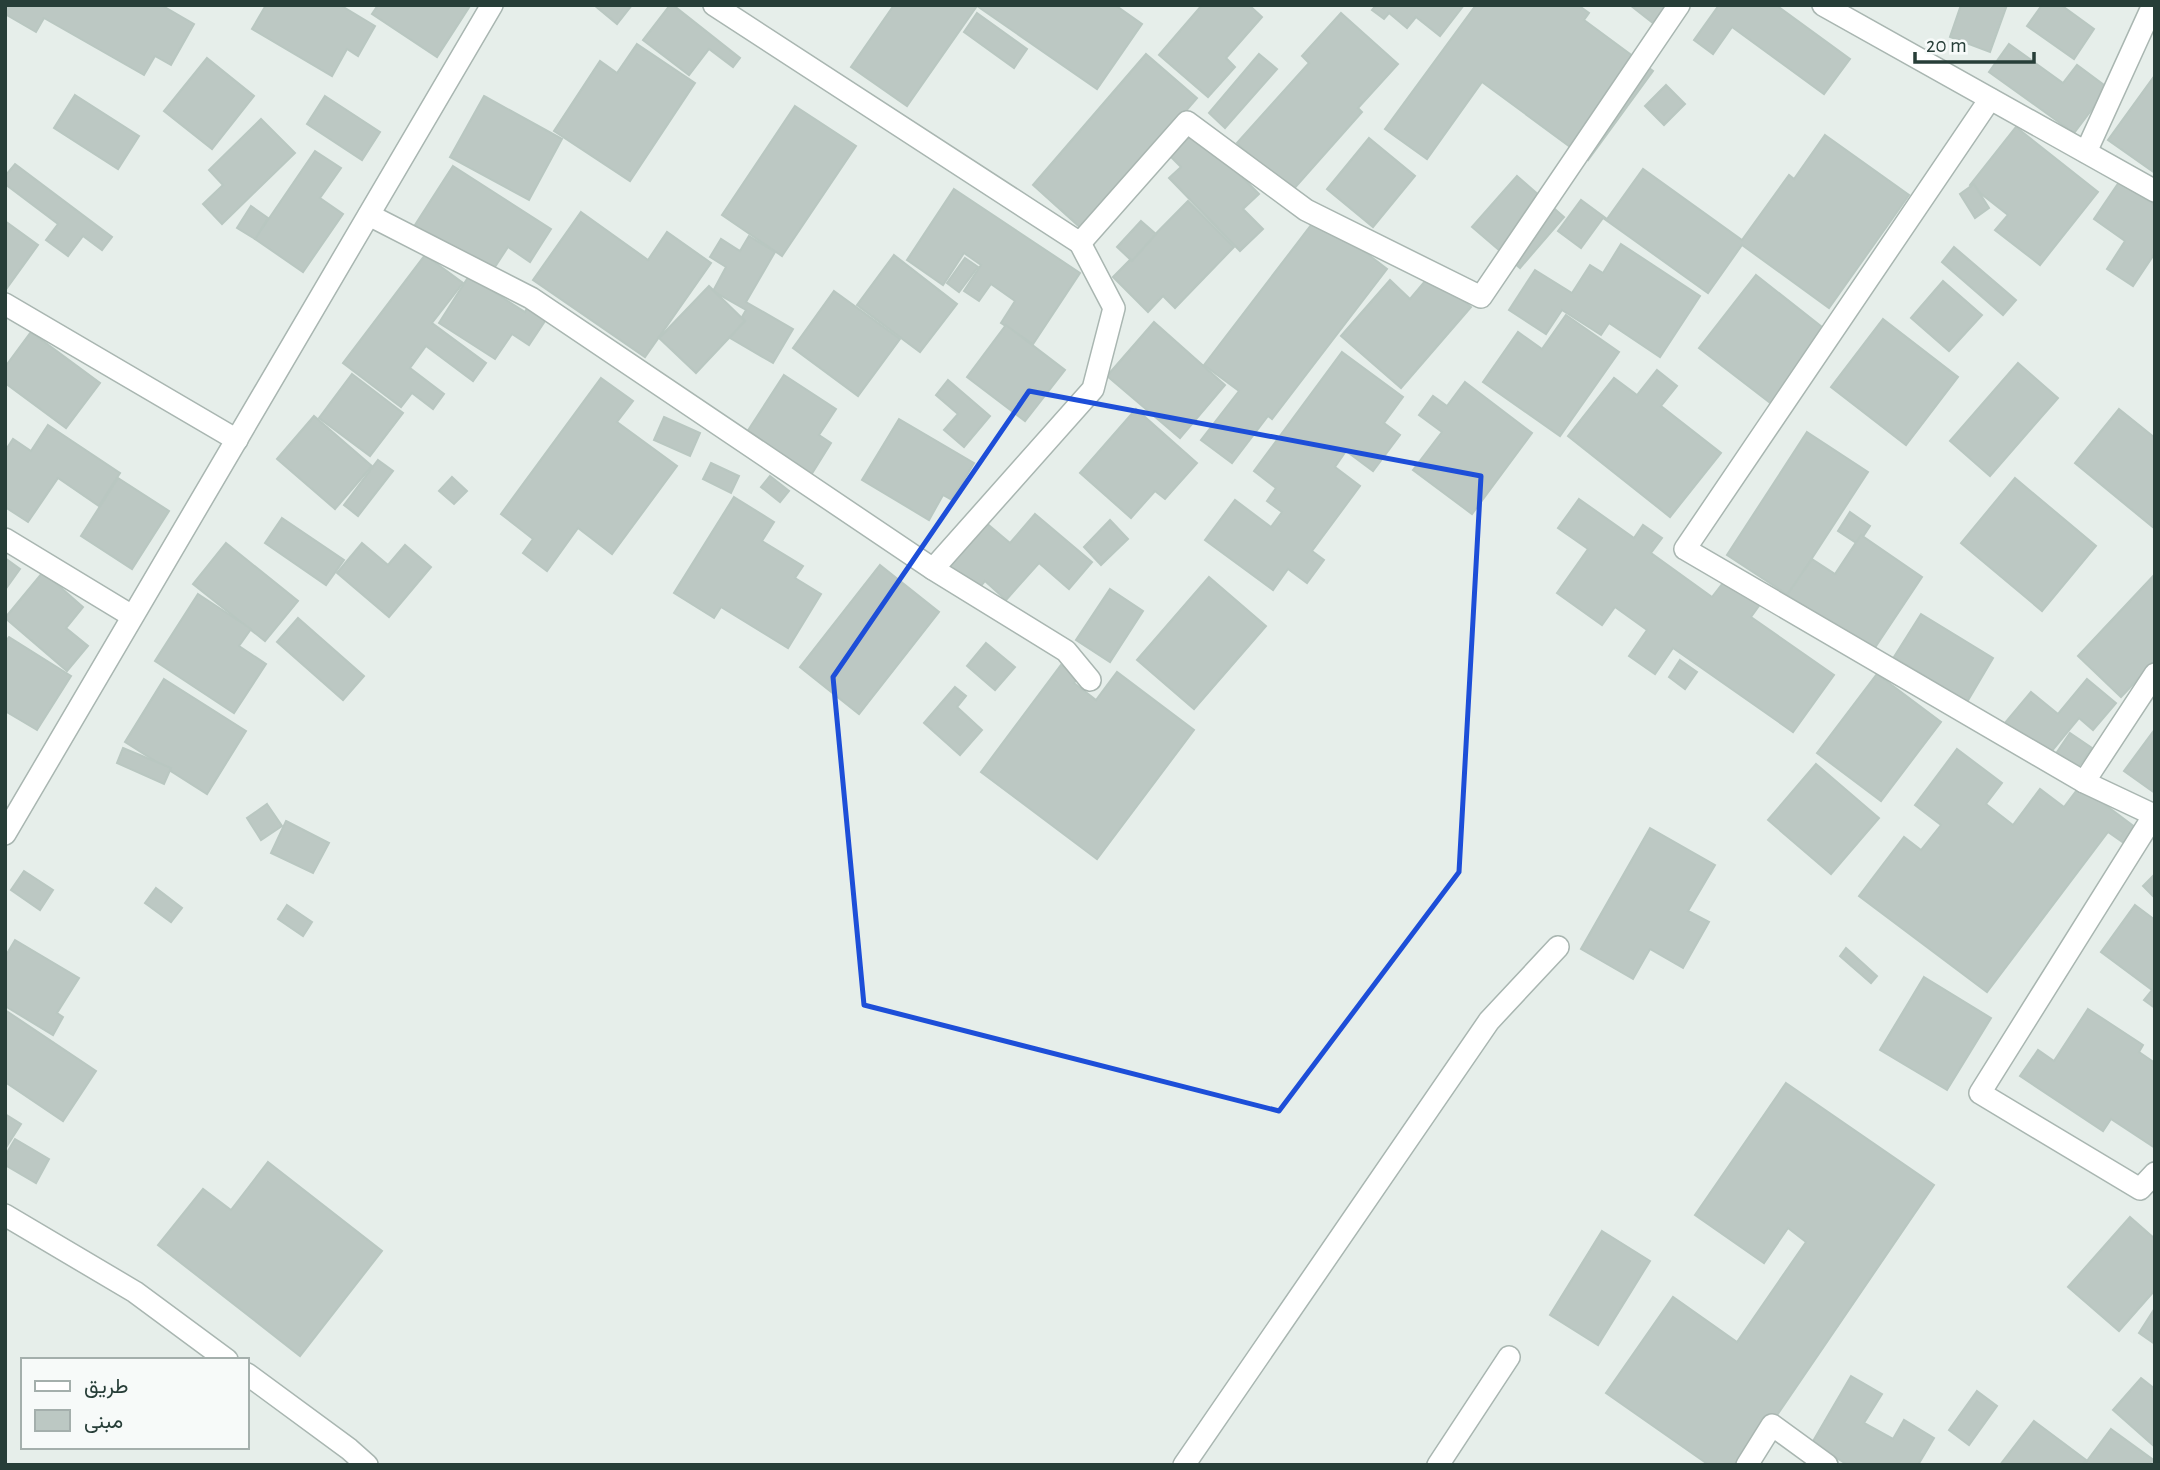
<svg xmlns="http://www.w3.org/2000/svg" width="2160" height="1470" viewBox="0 0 2160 1470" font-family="'Alegreya Sans',Vazirmatn,sans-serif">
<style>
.building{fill:#bcc8c3;stroke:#b9c7c1;stroke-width:2}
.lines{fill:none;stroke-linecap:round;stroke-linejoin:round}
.street-casing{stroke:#a9b6b1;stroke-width:24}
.street{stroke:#fff;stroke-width:21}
.marked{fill:none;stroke:#1d4ed8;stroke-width:5;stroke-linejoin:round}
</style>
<rect width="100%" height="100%" fill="#e6eeea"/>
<g class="building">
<path d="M5,5H161L194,24L171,65L155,56L144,75L44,18L36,32L5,14Z"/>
<path d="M266,5H340L375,26L358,56L347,49L332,76L252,29Z"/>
<path d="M378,5H469L470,6L437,57L372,14Z"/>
<path d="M594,5H632L617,24Z"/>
<path d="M670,5H673L740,58L733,67L709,49L689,75L643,40Z"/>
<path d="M894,5H1115L1142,24L1097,89L977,6L907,106L851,67Z"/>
<path d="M1202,5H1249L1262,17L1226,58L1235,67L1208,97L1159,55Z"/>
<path d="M1376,5H1464L1440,36L1416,17L1407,28L1389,13L1384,19L1372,10Z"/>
<path d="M1476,5H1578L1589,13L1584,20L1653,71L1588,160L1482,82L1427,159L1385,129Z"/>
<path d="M1630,5H1667L1653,23Z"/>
<path d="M1719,5H1776L1850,59L1824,94L1732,27L1713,54L1694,40Z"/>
<path d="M1961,5H2007L1990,52L1950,37Z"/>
<path d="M2042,5H2061L2094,29L2074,59L2027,26Z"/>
<path d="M977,13L1027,49L1014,68L964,32Z"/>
<path d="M1341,13L1398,64L1358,108L1362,112L1291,192L1237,143L1309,63L1302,56Z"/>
<path d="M637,44L695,83L630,181L554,131L600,61L617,73Z"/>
<path d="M2009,44L2063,83L2077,65L2108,88L2074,133L1989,72Z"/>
<path d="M1146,54L1197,98L1083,230L1033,185Z"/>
<path d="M1259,54L1277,69L1225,128L1209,113Z"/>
<path d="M207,58L254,96L212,149L164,111Z"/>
<path d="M2155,75V173L2108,140Z"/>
<path d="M1666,85L1685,104L1664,125L1645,106Z"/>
<path d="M75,95L139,136L118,169L54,128Z"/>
<path d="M325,96L380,132L362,160L307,124Z"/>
<path d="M484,96L562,139L529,200L450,157Z"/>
<path d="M795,106L856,146L782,256L722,215Z"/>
<path d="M261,119L295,153L222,224L203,204L223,185L209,170Z"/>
<path d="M2016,127L2098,192L2040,265L1995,230L2008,215L1970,185Z"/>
<path d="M1196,130L1259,194L1243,209L1263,229L1240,251L1169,178L1181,167L1170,156Z"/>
<path d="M1825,135L1909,195L1829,308L1742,245L1708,293L1603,218L1581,248L1558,231L1581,200L1607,219L1643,169L1742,240L1789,175L1794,179Z"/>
<path d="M1369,138L1415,176L1373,227L1327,189Z"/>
<path d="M315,151L341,168L320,198L343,214L303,272L255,239Z"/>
<path d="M15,164L112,237L102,250L83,236L68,256L46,240L58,224L5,184V176Z"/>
<path d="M453,166L551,229L530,262L508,247L491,273L415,225Z"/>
<path d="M1517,176L1564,217L1520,268L1472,227Z"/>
<path d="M2119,182L2155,205V253L2133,286L2107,269L2125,241L2094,219Z"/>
<path d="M1974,184L1989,208L1975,218L1960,194Z"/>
<path d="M954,189L1080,273L1033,344L1001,323L1015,301L991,284L979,301L964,291L981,265L964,253L943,285L907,260Z"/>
<path d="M1188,201L1234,247L1175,308L1163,296L1148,312L1113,277Z"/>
<path d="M251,206L268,218L255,239L237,228Z"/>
<path d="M581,212L648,260L667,232L711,263L645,357L533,280Z"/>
<path d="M1318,216L1387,269L1272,419L1268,416L1232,463L1201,440L1239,391L1204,365Z"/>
<path d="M5,221L38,245L7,288L5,286Z"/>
<path d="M1141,221L1156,234L1132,261L1117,247Z"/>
<path d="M749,236L775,252L746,302L793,329L773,363L730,338L746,310L713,291L726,267L710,257L721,239L740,251Z"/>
<path d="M1621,244L1700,296L1660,357L1609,323L1601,335L1562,310L1546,334L1509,310L1535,270L1572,293L1590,265L1603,273Z"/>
<path d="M1954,247L2016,300L2003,315L1942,262Z"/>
<path d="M425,255L463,283L432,323L486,363L473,381L426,346L410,368L444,394L433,409L412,393L401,407L343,363Z"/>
<path d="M894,255L957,304L920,352L857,305Z"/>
<path d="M965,258L978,267L959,292L947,283Z"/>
<path d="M1432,273L1471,307L1401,388L1341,336L1390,280L1410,299Z"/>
<path d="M1756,275L1827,331L1773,405L1699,348Z"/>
<path d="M469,276L525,312L530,303L549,315L529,345L512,334L495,359L439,323Z"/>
<path d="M1943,281L1982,315L1949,351L1911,318Z"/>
<path d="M709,286L745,321L696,373L659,338Z"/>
<path d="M834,291L900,339L858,396L793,348Z"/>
<path d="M1566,315L1619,352L1560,436L1483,382L1518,332L1542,349Z"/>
<path d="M1883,319L1958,377L1906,445L1831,387Z"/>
<path d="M1154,322L1225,385L1180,438L1107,376Z"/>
<path d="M1006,325L1065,370L1025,421L967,377Z"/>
<path d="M31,332L100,383L66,428L5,383V367Z"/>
<path d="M1342,352L1403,397L1384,423L1400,435L1373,471L1346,451L1335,467L1360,486L1312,551L1324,560L1307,583L1288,569L1273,590L1205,540L1235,500L1271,527L1282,512L1267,501L1276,488L1254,471Z"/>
<path d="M2018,363L2058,398L1990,476L1950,441Z"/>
<path d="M1657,370L1677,386L1661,406L1721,453L1670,517L1568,436L1614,378L1637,395Z"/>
<path d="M352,374L403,413L370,456L319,418Z"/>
<path d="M784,375L836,409L819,435L831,443L811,475L747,432Z"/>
<path d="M601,378L633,401L617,422L677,466L612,554L578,528L547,571L523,553L533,539L501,514Z"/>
<path d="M948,380L990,416L964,447L944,430L958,414L936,395Z"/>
<path d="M1465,382L1532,433L1472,514L1413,470L1442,432L1419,415L1433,396L1447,406Z"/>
<path d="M1136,409L1197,463L1165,499L1155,491L1131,518L1080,473Z"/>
<path d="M2119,409L2155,438V529L2075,463Z"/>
<path d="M314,416L372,466L335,509L277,459Z"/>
<path d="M664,417L700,433L690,456L654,440Z"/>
<path d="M899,419L974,463L952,500L943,495L929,520L862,480Z"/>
<path d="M48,425L120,473L99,506L58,478L28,522L5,507V451L13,439L31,451Z"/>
<path d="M1807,432L1868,472L1788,595L1727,555Z"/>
<path d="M378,460L393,471L358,516L344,505Z"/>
<path d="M711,463L739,476L731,493L703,479Z"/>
<path d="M770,476L789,491L780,502L761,487Z"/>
<path d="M452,477L467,491L454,504L439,491Z"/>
<path d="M118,478L169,511L132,569L81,536Z"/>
<path d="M2015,478L2096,546L2042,611L1961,543Z"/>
<path d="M734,497L774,522L762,541L803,566L795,578L821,594L788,648L721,607L714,618L674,593Z"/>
<path d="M1579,499L1634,538L1643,525L1662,538L1651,553L1712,597L1726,579L1761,603L1751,617L1834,675L1793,732L1673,648L1655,674L1629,656L1647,630L1615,607L1602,625L1557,593L1588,549L1558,528Z"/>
<path d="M1850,512L1870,526L1858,544L1838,531Z"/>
<path d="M1035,514L1092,562L1069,589L1039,563L1006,600L985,581L977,591L948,566L985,522L1010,543Z"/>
<path d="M282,518L344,560L326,585L265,543Z"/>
<path d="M1110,520L1128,539L1101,565L1084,547Z"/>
<path d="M1861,535L1922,577L1872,652L1787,595L1812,559L1835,574Z"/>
<path d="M226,543L298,601L265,641L193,584Z"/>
<path d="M362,543L388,565L405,545L431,567L389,617L337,573Z"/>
<path d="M5,558L20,569L5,590Z"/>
<path d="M880,565L939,612L859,714L800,667Z"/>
<path d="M43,572L83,607L66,628L88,646L67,671L5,618Z"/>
<path d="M2155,574V661L2121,697L2078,656Z"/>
<path d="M1209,577L1266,626L1194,709L1137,660Z"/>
<path d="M1110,589L1143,611L1110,662L1076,640Z"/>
<path d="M198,594L251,629L239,646L266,664L234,713L155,661Z"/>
<path d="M1921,614L1993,658L1967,702L1894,657Z"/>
<path d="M298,618L364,676L343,700L277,642Z"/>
<path d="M9,637L71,676L37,730L5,711V642Z"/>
<path d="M986,643L1015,667L995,690L967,666Z"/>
<path d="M1680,660L1697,672L1685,689L1669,677Z"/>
<path d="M1061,665L1078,678L1074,683L1096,700L1117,672L1194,730L1097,859L981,772Z"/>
<path d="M1877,674L1941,722L1881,801L1817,753Z"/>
<path d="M164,679L246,731L207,794L125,742Z"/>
<path d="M2087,679L2116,703L2093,730L2079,718L2046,758L2004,724L2031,692L2058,714Z"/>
<path d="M955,687L966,696L957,707L982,730L960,755L924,723Z"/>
<path d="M2155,729V793L2124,771Z"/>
<path d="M2070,733L2092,748L2074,773L2053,758Z"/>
<path d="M123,748L171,768L164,784L117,763Z"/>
<path d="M1957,749L2002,783L1986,804L2013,825L2040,789L2064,807L2080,786L2140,831L2128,846L2108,832L1987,992L1859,896L1904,837L1921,850L1941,825L1915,805Z"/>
<path d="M1816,764L1879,818L1831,874L1768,820Z"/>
<path d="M267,804L282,826L261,840L247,818Z"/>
<path d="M286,821L329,843L313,873L271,853Z"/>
<path d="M1650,828L1715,865L1688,911L1709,922L1683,968L1650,949L1633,979L1581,949Z"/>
<path d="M24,871L53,890L40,910L11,890Z"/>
<path d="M2155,874V898L2143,886Z"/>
<path d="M156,888L182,908L171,922L145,903Z"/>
<path d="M287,905L312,922L303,936L278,919Z"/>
<path d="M2135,905L2155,920V1008L2144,1000L2152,990L2101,952Z"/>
<path d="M15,940L79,978L57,1013L63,1017L53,1035L5,1006V957Z"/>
<path d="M1846,948L1877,976L1871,983L1840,956Z"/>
<path d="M1924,977L1991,1018L1947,1090L1880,1050Z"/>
<path d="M2088,1009L2143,1045L2139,1052L2155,1063V1148L2111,1119L2103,1131L2020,1076L2038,1050L2054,1061Z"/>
<path d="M5,1010L96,1071L63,1121L5,1082Z"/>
<path d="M1786,1083L1934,1185L1743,1465H1709L1606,1393L1673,1297L1737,1342L1806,1242L1788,1228L1764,1263L1695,1215Z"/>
<path d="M5,1114L21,1124L5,1149Z"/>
<path d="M15,1139L49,1159L36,1183L5,1165V1156Z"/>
<path d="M268,1162L382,1251L300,1356L158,1245L203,1189L231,1210Z"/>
<path d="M2130,1217L2155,1239V1290L2119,1331L2068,1287Z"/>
<path d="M1602,1231L1650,1261L1598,1345L1550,1315Z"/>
<path d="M2155,1308V1344L2139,1333Z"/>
<path d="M1851,1376L1882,1394L1864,1423L1893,1439L1904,1420L1934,1438L1918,1465H1848L1812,1443Z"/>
<path d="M2141,1378L2155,1389V1447L2113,1410Z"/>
<path d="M1977,1391L1997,1406L1969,1445L1949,1430Z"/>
<path d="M2034,1421L2086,1460L2082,1465H2000Z"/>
<path d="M2111,1429L2155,1461V1465H2084Z"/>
</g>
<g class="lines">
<defs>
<g id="street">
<path d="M714,5L1080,243L1187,122L1306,210L1481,297L1679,5"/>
<path d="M1823,5L2155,191"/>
<path d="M1990,99L1685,549L2084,782"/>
<path d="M2086,152L2153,5"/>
<path d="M369,215L531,298L933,569L1066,651L1090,680"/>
<path d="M5,304L237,440"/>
<path d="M5,539L132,616"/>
<path d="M933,569L1093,389L1114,308L1080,243"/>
<path d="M2155,674L2084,782L2154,815L1980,1093L2140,1189L2155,1173"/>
<path d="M5,834L492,5"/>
<path d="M5,1215L135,1292L227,1360"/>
<path d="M247,1374L349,1449L367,1465"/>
<path d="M1184,1465L1489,1021L1558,947"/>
<path d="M1438,1465L1509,1357"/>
<path d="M1747,1465L1772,1425L1827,1465"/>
</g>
</defs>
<use href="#street" class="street-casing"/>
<use href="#street" class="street"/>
</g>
<path class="marked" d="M1029,391L1481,476L1459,872L1279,1111L864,1005L833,677Z"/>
<rect width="2160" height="1470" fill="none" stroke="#273e38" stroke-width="14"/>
<rect x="21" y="1358" width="228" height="91" fill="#f7faf9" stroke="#a4afac" stroke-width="2"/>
<rect x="35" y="1381" width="35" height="10" fill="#ffffff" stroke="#a4afac" stroke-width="2"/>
<text x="84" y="1393" font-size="21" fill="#273e38">طريق</text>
<rect x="35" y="1410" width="35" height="21" fill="#bcc8c3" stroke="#a4afac" stroke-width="2"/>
<text x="84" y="1428" font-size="21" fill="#273e38">مبنى</text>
<path d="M1915 52v10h119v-10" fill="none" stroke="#273e38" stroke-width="3.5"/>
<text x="1926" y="52" font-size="21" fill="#273e38" stroke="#f7faf9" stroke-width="5" paint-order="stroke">20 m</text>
</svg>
